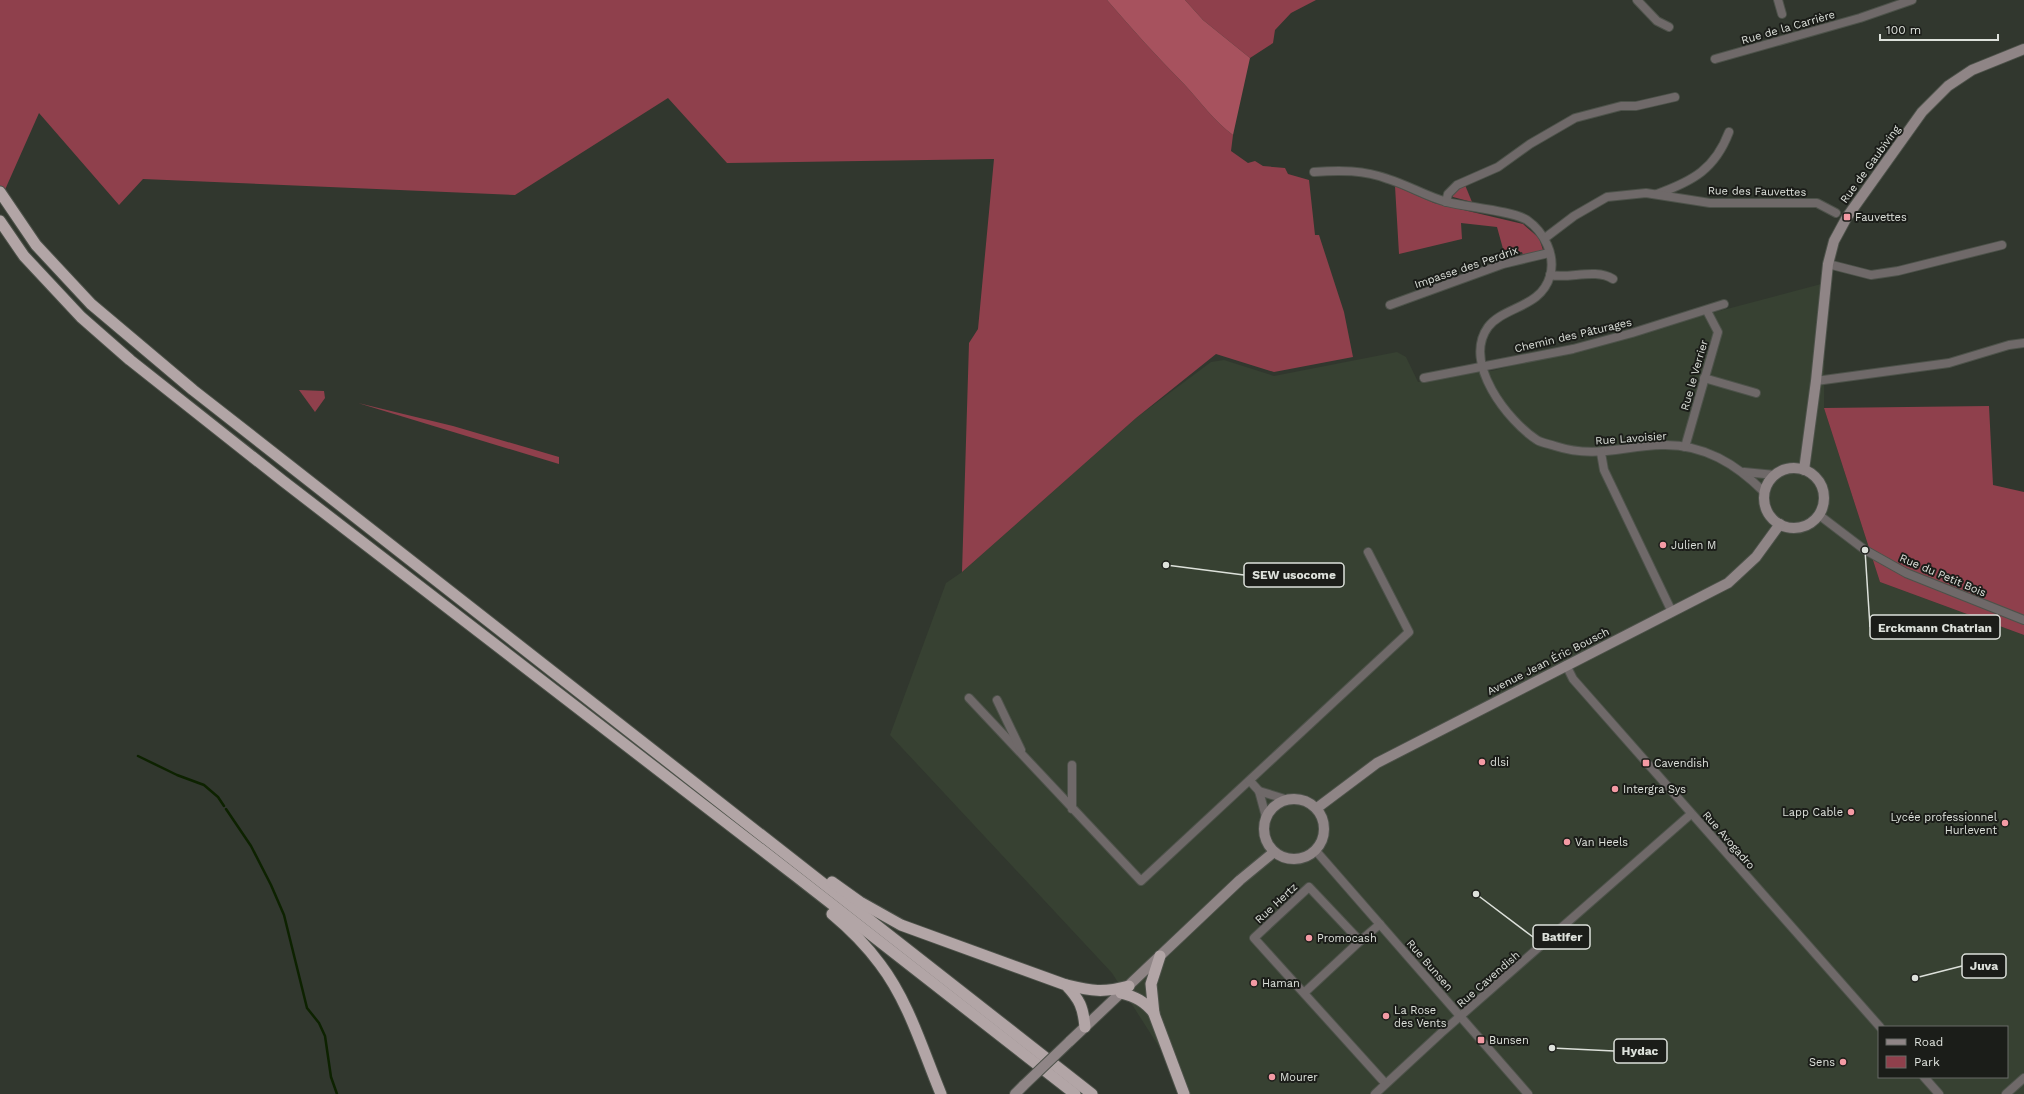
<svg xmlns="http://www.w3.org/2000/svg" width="2024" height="1094" viewBox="0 0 2024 1094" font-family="'Work Sans',sans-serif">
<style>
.built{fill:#374132;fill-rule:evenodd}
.green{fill:#8f404c}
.forest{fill:#a7525e}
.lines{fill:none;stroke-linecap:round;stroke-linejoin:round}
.stream{stroke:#0d2200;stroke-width:2.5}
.minor-casing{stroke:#4d524a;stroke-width:10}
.secondary-casing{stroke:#4d524a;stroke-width:12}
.trunk-casing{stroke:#4d524a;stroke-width:13}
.minor{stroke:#6f6969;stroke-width:8}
.secondary{stroke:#8f8586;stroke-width:10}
.trunk{stroke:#b2a5a6;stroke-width:11}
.secondary-bridge-casing{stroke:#4d524a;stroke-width:12;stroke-linecap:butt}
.secondary-bridge{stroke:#8f8586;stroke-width:10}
.poi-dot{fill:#f49aa4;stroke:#1b1d19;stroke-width:1.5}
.labels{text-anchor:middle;stroke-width:4;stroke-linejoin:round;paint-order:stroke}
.street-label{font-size:11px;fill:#dde1db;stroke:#1b1d19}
.poi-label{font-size:11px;fill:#dde1db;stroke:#1b1d19;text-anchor:start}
.leader{fill:none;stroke:#dde1db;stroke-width:1.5}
.callout-dot{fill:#dde1db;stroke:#1b1d19;stroke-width:1.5}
.callout{fill:#1b1d19;stroke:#dde1db;stroke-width:1.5}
.callout-label{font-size:12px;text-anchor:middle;font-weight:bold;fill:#dde1db}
</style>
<rect width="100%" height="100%" fill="#31372e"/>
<path class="built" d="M1825,283L1824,408L1880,582L2024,635V1094H1189L1112,973L890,735L946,583L962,572L1136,418L1211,362L1224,360L1274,376L1397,352L1406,357L1418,382L1478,371H1492ZM1879,1027H2007V1077H1879Z"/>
<g class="green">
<path d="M0,0H1107C1132,29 1157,57 1184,84C1200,101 1214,121 1233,135L1231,151L1248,163L1255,161L1263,166L1285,168L1288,174L1309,180L1315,235H1319L1344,312L1353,357L1274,372L1216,354L1136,418L962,572L969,343L978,329L994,159L727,163L668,98L515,195L143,179L119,205L39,113L0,201Z"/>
<path d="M1185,0H1316L1291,13L1275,30L1273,43L1250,58L1203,20Z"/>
<path d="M1465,185L1472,202L1453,197L1452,195L1458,188Z"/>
<path d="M1395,186L1434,203L1523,224L1539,238L1543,250L1523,255L1522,252L1505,256L1497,227L1461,223L1462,239L1399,254Z"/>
<path d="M299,390L324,391L325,398L315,412Z"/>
<path d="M358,403L453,426L559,457V464Z"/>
<path d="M1989,406L1993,485L2024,492V635L1880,582L1824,408Z"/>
</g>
<path class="forest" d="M1107,0H1185L1203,20L1250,58L1233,135C1214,121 1200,101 1184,84C1157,57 1132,29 1107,0Z"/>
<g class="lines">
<g class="stream">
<path d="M138,756L177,775L204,785L218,797L224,806"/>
<path d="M226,809L251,846L271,885L284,915L307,1008L319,1023L325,1036L331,1077L337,1094"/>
</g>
<defs>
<g id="minor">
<path d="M1637,0L1657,21L1669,27"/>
<path d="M1778,0L1782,14"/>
<path d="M1715,59L1860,18L1912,0"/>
<path d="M1314,172C1340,170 1364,170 1388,179C1408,185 1427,197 1447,202C1467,207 1513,211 1527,220C1544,232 1556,255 1550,276C1541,308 1504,306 1488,327C1462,363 1508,421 1537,440C1542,443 1549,444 1555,446C1595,459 1623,446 1662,445C1704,444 1736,464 1764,492"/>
<path d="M1657,194C1693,181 1715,169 1729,132"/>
<path d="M1446,202L1448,194L1457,185L1498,167L1530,144L1575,118L1621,106H1636L1675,97"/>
<path d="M1545,238L1574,216L1607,197L1646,193L1710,203H1817L1836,213"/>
<path d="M1828,264L1871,275L1898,271L2002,245"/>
<path d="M1550,275C1570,279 1595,268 1613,279"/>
<path d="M1390,305L1503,264L1549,253"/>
<path d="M1424,378L1573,349L1632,333L1724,304"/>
<path d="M1704,378L1756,393"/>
<path d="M1816,381L1949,363L2009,345L2024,343"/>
<path d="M1685,447L1718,332L1707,311"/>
<path d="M1601,453L1604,470L1672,612"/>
<path d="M1744,472L1775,475"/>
<path d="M1819,515L1865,550L1906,573L2024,620"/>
<path d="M1566,665L1573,679L1880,1027"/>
<path d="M969,698L1141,881L1409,632L1368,552"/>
<path d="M997,700L1021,750"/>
<path d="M1072,765V809"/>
<path d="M1250,781L1259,791L1266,817"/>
<path d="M1259,791L1288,800"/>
<path d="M1316,851L1528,1094"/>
<path d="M1360,941L1380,924"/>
<path d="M1304,993L1360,941L1309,887L1254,938L1385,1083"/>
<path d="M1924,1077L1939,1094"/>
<path d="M1375,1094L1441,1033L1691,814"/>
<path d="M2006,1094L2024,1078"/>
</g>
<g id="secondary">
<circle cx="1794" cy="498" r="30"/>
<path d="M1804,470L1816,381L1828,264L1834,241L1847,217L1922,112L1948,86L1972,70L2024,49"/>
<circle cx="1294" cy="829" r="30"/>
<path d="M1317,808L1377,763L1728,583L1756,557L1780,524"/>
<path d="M1069,1042L1240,880L1274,852"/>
<path d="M1015,1094L1024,1085"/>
</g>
<g id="trunk">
<path d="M0,192L36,245L91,304L193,390L1092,1094"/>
<path d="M0,221L24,256L81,317L130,360L283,481L797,877L1075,1094"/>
<path d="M832,882L860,902L901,925L1066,985C1080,1000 1083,1007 1085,1027"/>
<path d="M832,914C850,929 866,945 880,964C909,1002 923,1051 941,1094"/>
<path d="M1160,956L1151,984L1154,1014L1184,1094"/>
<path d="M1067,985C1092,991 1103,993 1129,986"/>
<path d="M1121,993C1136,997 1144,1001 1154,1013"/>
</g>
</defs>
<use href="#minor" class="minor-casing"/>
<use href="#secondary" class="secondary-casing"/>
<use href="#trunk" class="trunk-casing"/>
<use href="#minor" class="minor"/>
<use href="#secondary" class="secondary"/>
<use href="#trunk" class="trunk"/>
<defs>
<path id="secondary-bridge" d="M1024,1085L1069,1042"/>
</defs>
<use href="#secondary-bridge" class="secondary-bridge-casing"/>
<use href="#secondary-bridge" class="secondary-bridge"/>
</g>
<g class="poi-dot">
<rect x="1843" y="213" width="8" height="8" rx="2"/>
<circle cx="1663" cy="545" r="4"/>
<circle cx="1482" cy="762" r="4"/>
<rect x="1642" y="759" width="8" height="8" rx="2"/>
<circle cx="1615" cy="789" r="4"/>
<circle cx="1851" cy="812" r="4"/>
<circle cx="2005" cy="823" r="4"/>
<circle cx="1567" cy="842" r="4"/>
<circle cx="1309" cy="938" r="4"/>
<circle cx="1254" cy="983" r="4"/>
<circle cx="1386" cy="1016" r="4"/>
<rect x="1477" y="1036" width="8" height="8" rx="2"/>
<circle cx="1843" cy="1062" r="4"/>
<circle cx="1272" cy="1077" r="4"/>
</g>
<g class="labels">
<g class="street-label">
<text transform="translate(1788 27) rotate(-16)" y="4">Rue de la Carrière</text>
<text transform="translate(1870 164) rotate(-54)" y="4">Rue de Gaubiving</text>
<text transform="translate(1757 191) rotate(1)" y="4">Rue des Fauvettes</text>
<text transform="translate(1466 267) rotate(-19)" y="4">Impasse des Perdrix</text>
<text transform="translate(1573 335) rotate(-13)" y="4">Chemin des Pâturages</text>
<text transform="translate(1694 375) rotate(-74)" y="4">Rue le Verrier</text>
<text transform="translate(1631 438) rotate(-4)" y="4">Rue Lavoisier</text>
<text transform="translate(1943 575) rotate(23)" y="4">Rue du Petit Bois</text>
<text transform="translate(1548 661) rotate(-27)" y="4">Avenue Jean Éric Bousch</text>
<text transform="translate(1729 840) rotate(49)" y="4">Rue Avogadro</text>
<text transform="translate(1276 903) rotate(-43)" y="4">Rue Hertz</text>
<text transform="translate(1430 965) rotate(49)" y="4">Rue Bunsen</text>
<text transform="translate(1488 979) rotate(-41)" y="4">Rue Cavendish</text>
</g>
<g class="poi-label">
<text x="1855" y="221">Fauvettes</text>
<text x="1671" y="549">Julien M</text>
<text x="1490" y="766">dlsi</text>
<text x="1654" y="767">Cavendish</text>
<text x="1623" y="793">Intergra Sys</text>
<text x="1843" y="816" text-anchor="end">Lapp Cable</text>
<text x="1997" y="821" text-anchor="end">Lycée professionnel<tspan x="1997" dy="13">Hurlevent</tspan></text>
<text x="1575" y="846">Van Heels</text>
<text x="1317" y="942">Promocash</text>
<text x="1262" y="987">Haman</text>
<text x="1394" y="1014">La Rose<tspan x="1394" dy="13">des Vents</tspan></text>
<text x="1489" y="1044">Bunsen</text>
<text x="1835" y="1066" text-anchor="end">Sens</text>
<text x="1280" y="1081">Mourer</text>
</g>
</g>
<path class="leader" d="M1166 565L1244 575M1865 550L1870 627M1476 894L1533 937M1915 978L1962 966M1552 1048L1614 1051"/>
<g class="callout-dot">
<circle cx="1166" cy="565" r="4"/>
<circle cx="1865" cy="550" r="4"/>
<circle cx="1476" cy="894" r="4"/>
<circle cx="1915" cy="978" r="4"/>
<circle cx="1552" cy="1048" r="4"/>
</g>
<g class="callout">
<rect x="1244" y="563" width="100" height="24" rx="4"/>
<rect x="1870" y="615" width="130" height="24" rx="4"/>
<rect x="1533" y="925" width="57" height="24" rx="4"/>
<rect x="1962" y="954" width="44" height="24" rx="4"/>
<rect x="1614" y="1039" width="53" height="24" rx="4"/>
</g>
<g class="callout-label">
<text x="1294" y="579">SEW usocome</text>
<text x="1935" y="632">Erckmann Chatrian</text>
<text x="1562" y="941">Batifer</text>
<text x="1984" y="970">Juva</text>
<text x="1640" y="1055">Hydac</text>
</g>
<rect x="1878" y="1026" width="130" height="52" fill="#1b1d19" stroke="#696b67"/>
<rect x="1886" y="1039" width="20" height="6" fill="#8f8586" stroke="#696b67"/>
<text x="1914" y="1046" font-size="12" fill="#dde1db">Road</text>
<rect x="1886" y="1056" width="20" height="12" fill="#8f404c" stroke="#696b67"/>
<text x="1914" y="1066" font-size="12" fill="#dde1db">Park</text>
<path d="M1880 34v6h118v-6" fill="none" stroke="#dde1db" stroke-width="2"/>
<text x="1886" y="34" font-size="12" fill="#dde1db" stroke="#1b1d19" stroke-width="3" paint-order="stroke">100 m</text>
</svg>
